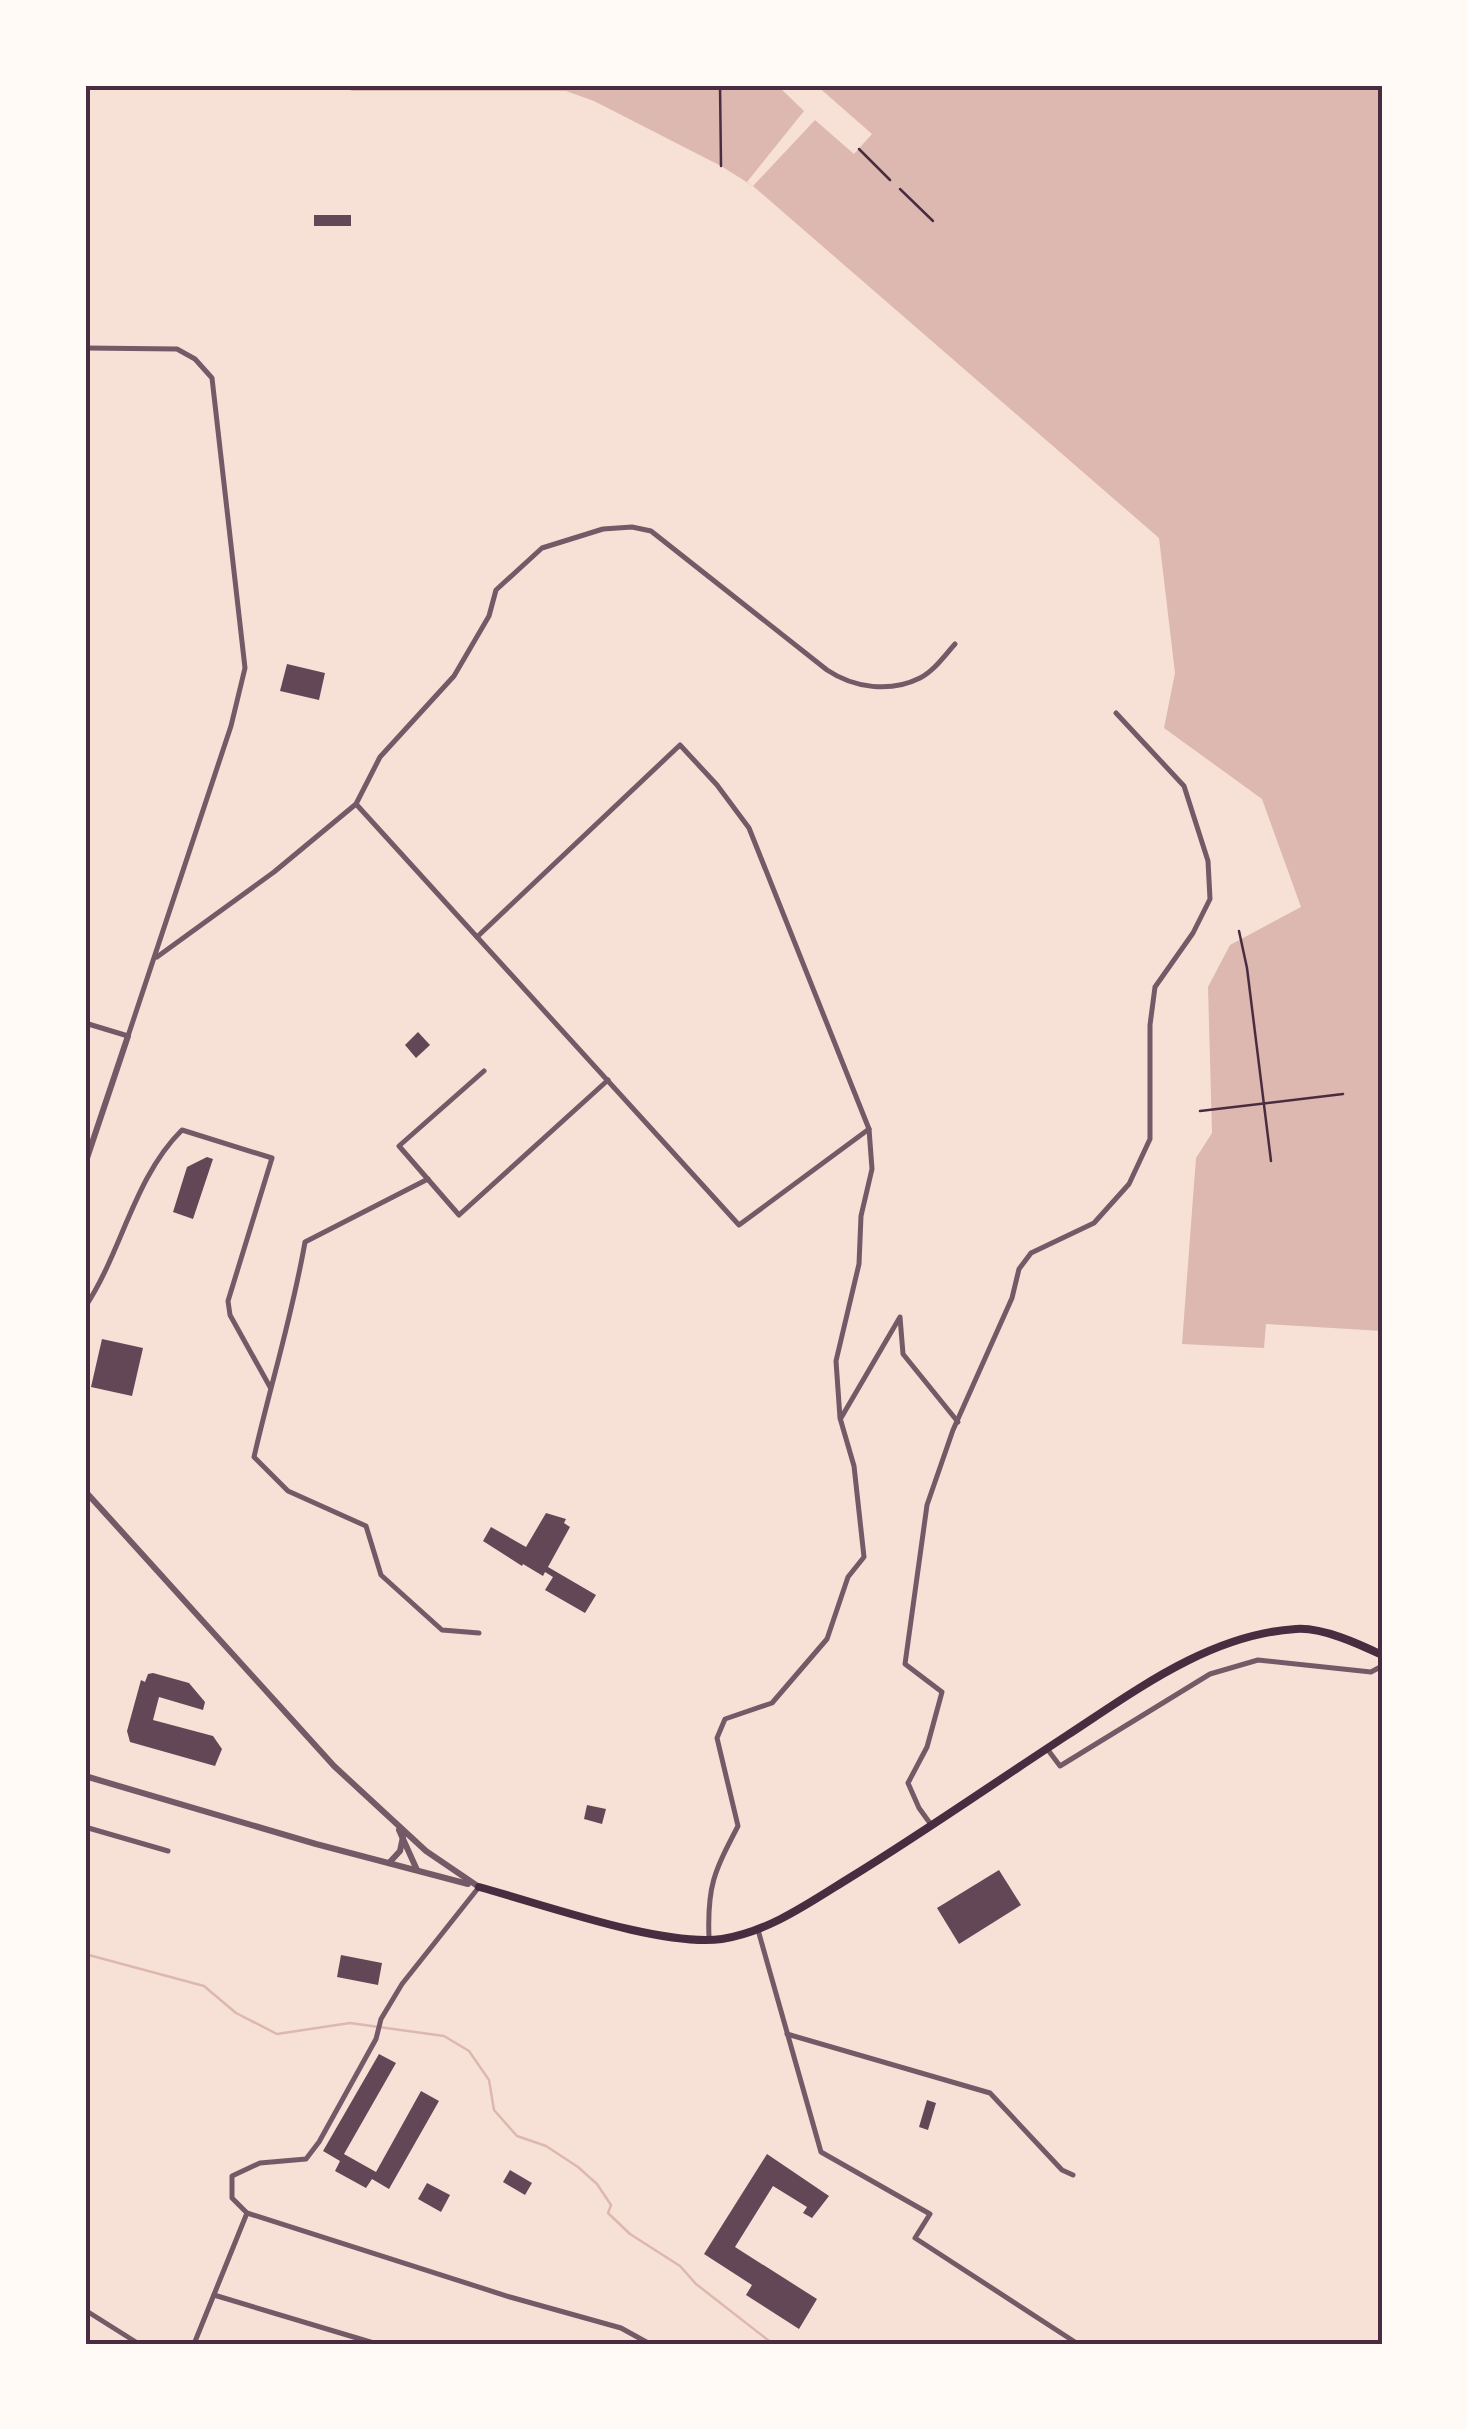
<svg xmlns="http://www.w3.org/2000/svg" width="1467" height="2429" viewBox="0 0 1467 2429" font-family="Mulish,sans-serif">
<style>
.water{fill:#dcb8b0}
.pier{fill:#f7e1d7}
.lines{fill:none;stroke-linecap:round;stroke-linejoin:round}
.stream{stroke:#dcb8b0;stroke-width:2.5}
.building{fill:#644757}
.path{stroke:#4a2c40;stroke-width:2.5}
.minor{stroke:#755966;stroke-width:5}
.tertiary{stroke:#755966;stroke-width:6}
.secondary{stroke:#4a2c40;stroke-width:8}
.neatline{fill:none;stroke:#4a2c40;stroke-width:4}
</style>
<rect width="100%" height="100%" fill="#f7e1d7"/>
<path class="water" d="M339,85H1382V1331L1266,1324L1264,1348L1182,1344L1196,1158L1212,1133L1208,987L1230,945L1301,907L1262,799L1164,728L1175,673L1159,538L753,186L721,166L594,101L566,91H352Z"/>
<path class="pier" d="M777,85H816L872,134L854,154L815,120L753,186L747,182L804,111Z"/>
<g class="lines">
<path class="stream" d="M85,1954L204,1986L236,2013L277,2034L350,2023L444,2036L469,2051L489,2080L494,2110L517,2136L546,2146L578,2167L597,2184L611,2205L608,2213L630,2234L680,2266L696,2284L773,2344"/>
</g>
<g class="building">
<rect x="314" y="215" width="37" height="11"/>
<path d="M287,664L325,673L319,700L280,691Z"/>
<path d="M418,1032L430,1045L416,1058L405,1045Z"/>
<path d="M207,1157L213,1159L193,1219L173,1212L187,1167Z"/>
<path d="M102,1339L143,1348L132,1396L91,1387Z"/>
<path d="M546,1513L566,1519L564,1523L570,1527L548,1567L596,1595L585,1613L545,1590L553,1577L545,1572L543,1576L523,1564L522,1566L483,1541L491,1527L526,1547Z"/>
<path d="M153,1673L189,1683L205,1702L203,1710L159,1697L153,1720L213,1736L222,1749L215,1766L130,1742L127,1731L141,1680L145,1682L148,1674Z"/>
<path d="M587,1805L606,1809L602,1824L584,1819Z"/>
<path d="M999,1870L1021,1905L959,1944L937,1908Z"/>
<path d="M341,1955L382,1963L378,1985L337,1977Z"/>
<path d="M379,2054L396,2063L344,2154L376,2172L421,2091L439,2101L389,2189L372,2179L366,2188L335,2171L340,2161L323,2151Z"/>
<path d="M927,2100L936,2103L928,2130L919,2127Z"/>
<path d="M767,2154L829,2196L812,2218L803,2213L807,2207L773,2186L735,2247L817,2299L799,2329L746,2295L752,2285L704,2254Z"/>
<path d="M510,2170L532,2183L525,2195L503,2182Z"/>
<path d="M427,2183L450,2195L441,2212L418,2199Z"/>
</g>
<g class="lines">
<g class="path">
<path d="M720,85L721,166"/>
<path d="M859,149L890,180"/>
<path d="M900,189L933,221"/>
<path d="M1239,931L1247,968L1271,1161"/>
<path d="M1200,1111L1343,1094"/>
</g>
<g class="minor">
<path d="M85,348L177,349L195,359L212,378L245,668L231,726L128,1036L85,1023"/>
<path d="M356,804L739,1225L869,1129"/>
<path d="M477,937L680,745L717,785L749,828L869,1129L872,1169L861,1216L859,1264L836,1361L840,1418L854,1466L864,1557L848,1577L827,1639L772,1703L725,1719L717,1738L738,1826C714,1872 707,1886 709,1938"/>
<path d="M157,957L274,872L356,804L380,757L454,676L489,616L496,590L542,548L603,529L632,527L651,531L827,670C854,688 890,693 920,678C934,671 945,655 955,644"/>
<path d="M484,1071L399,1146L459,1215L608,1080"/>
<path d="M428,1179L305,1242C292,1317 271,1383 254,1457L288,1491L366,1526L381,1575L442,1630L479,1633"/>
<path d="M85,1307C121,1254 134,1177 182,1130L272,1158L228,1301L230,1315L270,1387"/>
<path d="M841,1418L900,1317L903,1354L958,1422"/>
<path d="M1048,1750L1060,1766L1210,1674L1258,1660L1371,1672L1382,1666"/>
<path d="M932,1826L919,1808L908,1783L927,1747L942,1692L905,1664L927,1505L953,1430L1012,1298L1019,1269L1031,1253L1094,1223L1129,1184L1150,1139V1025L1155,987L1193,933L1210,899L1208,861L1184,786L1116,713"/>
<path d="M85,1827L168,1851"/>
<path d="M479,1887L402,1984L381,2019L376,2039L319,2142L306,2159L260,2163L232,2176V2198L247,2213L510,2297L621,2328L650,2344"/>
<path d="M758,1930L821,2152L930,2214L915,2238L1078,2344"/>
<path d="M787,2034L990,2093L1062,2170L1073,2175"/>
<path d="M214,2295L377,2344"/>
<path d="M85,2310L139,2344"/>
<path d="M194,2344L247,2213"/>
</g>
<g class="tertiary">
<path d="M85,1164L128,1036"/>
<path d="M85,1491L334,1766L426,1851L479,1887"/>
<path d="M85,1776L316,1844L468,1884"/>
<path d="M399,1830L417,1870"/>
<path d="M389,1863L400,1851L403,1837"/>
</g>
<path class="secondary" d="M479,1887C542,1904 661,1947 722,1939C769,1932 812,1901 851,1877C924,1832 994,1783 1066,1736C1135,1691 1210,1634 1296,1629C1322,1627 1359,1644 1382,1655"/>
</g>
<rect width="1467" height="2429" fill="none" stroke="#fffaf5" stroke-width="175"/>
<rect x="88" y="88" width="1292" height="2254" class="neatline"/>
</svg>
